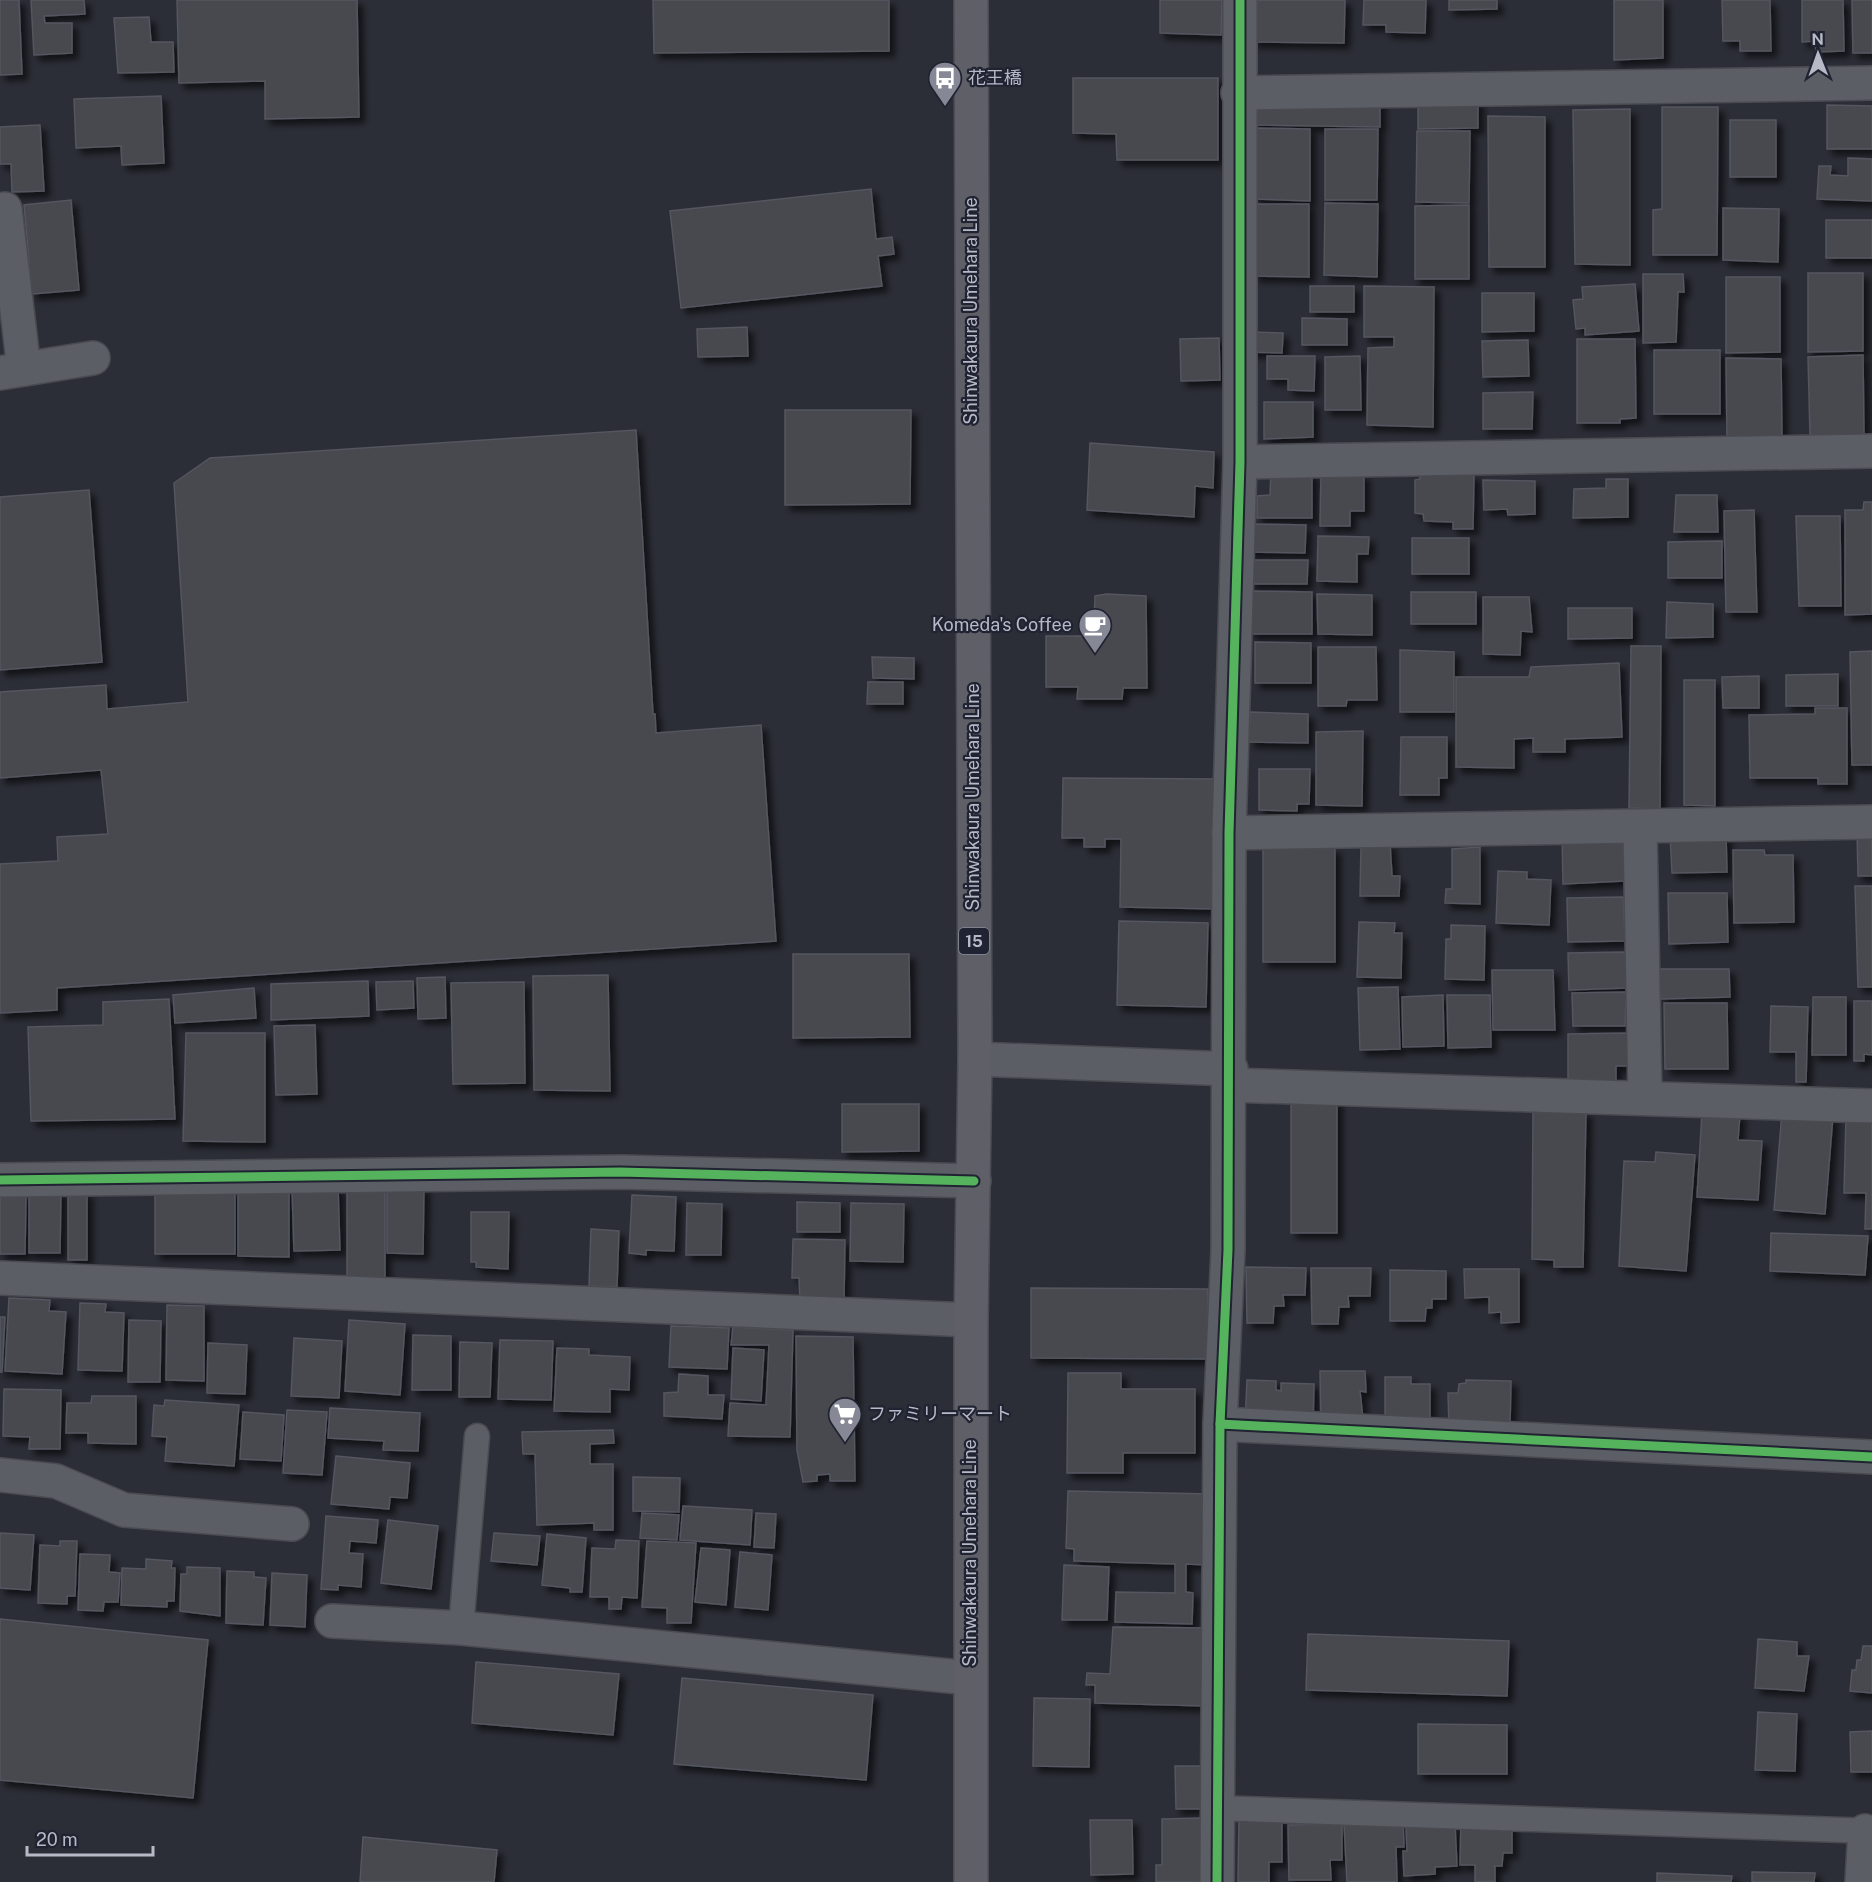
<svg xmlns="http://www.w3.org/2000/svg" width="1872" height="1882" viewBox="0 0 1872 1882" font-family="'Public Sans','Noto Sans JP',sans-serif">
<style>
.building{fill:#464850;stroke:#54565f;stroke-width:1.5;filter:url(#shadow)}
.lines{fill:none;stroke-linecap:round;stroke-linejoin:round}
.lane-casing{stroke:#4a4b51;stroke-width:27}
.street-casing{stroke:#4a4b51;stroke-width:36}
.primary-casing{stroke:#4a4b54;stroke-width:36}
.lane{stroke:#5c5e65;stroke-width:24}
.street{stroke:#5c5e65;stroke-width:33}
.primary{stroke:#5e5f67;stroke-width:33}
.cycleway-casing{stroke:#202331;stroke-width:13}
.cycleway{stroke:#56b35d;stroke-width:9}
.labels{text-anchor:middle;stroke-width:4.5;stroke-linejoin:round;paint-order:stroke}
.shield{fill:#202331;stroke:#8a8c9a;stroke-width:1.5}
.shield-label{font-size:16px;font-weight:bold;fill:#b7b9c7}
.poi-label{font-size:18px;fill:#b7b9c7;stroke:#202331;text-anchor:start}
.street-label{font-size:18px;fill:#b7b9c7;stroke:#202331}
</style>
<defs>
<filter id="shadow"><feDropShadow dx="5.5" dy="5.5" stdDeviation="3" flood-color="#0009"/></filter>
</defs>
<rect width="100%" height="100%" fill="#2c2e37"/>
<g class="building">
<path d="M0,0H19L22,74L0,75Z"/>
<path d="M31,0H84L85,14L44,16L45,23H72V53L34,55Z"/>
<path d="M177,0H357L359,117L265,119V81L179,83Z"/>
<path d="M653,0H889V51L654,53Z"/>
<path d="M1160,0H1222L1221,35L1160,33Z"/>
<path d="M1253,0H1345L1344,43L1252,42Z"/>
<path d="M1364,0H1426L1425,33L1386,32V25H1363Z"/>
<path d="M1449,0H1497V9L1449,10Z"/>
<path d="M1614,0H1663V58L1614,60Z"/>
<path d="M1722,0H1770L1771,51H1740V41H1723Z"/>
<path d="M1802,0H1843L1844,51L1816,52L1815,41L1802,42Z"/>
<path d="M1852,0H1872V53H1853Z"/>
<path d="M149,17L151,42H173L174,72L118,73L114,18Z"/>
<path d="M1073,78H1218V160H1117L1116,134L1073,133Z"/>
<path d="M161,96L164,163L122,165L121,146L76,148L74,99Z"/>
<path d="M1255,96L1380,97V127L1254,125Z"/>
<path d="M1418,99H1478V128L1418,129Z"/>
<path d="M1827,105L1872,106V149H1827Z"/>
<path d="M1662,107H1718L1717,255H1653V210L1662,209Z"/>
<path d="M1630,109V265L1575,264L1573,110Z"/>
<path d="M1488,116L1545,117V267H1489Z"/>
<rect x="1730" y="120" width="46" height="57"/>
<path d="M40,125L44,191L12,192L11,164H0V127Z"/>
<path d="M1255,128L1310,129V201L1255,199Z"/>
<path d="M1325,129H1378L1377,200H1325Z"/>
<path d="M1417,131H1470L1469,203L1416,202Z"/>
<path d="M1848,158L1872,159V201L1817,199L1819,166H1831L1830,175L1848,176Z"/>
<path d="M871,189L876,239L892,237L894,254L878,256L882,286L681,308L670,211Z"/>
<path d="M71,200L79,290L32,294L24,205Z"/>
<path d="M1325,203L1378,204L1377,277L1324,275Z"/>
<path d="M1255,204H1309V277L1254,276Z"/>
<path d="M1469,205V279H1415V206Z"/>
<path d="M1723,208L1779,209L1778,262L1723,260Z"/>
<rect x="1826" y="220" width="46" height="38"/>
<path d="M1808,273H1863V351L1808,352Z"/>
<path d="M1643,274H1683L1684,292H1678L1676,342L1643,343Z"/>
<path d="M1726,277H1780V352L1726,353Z"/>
<path d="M1635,284L1639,331L1585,335V328L1576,329L1573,300L1583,299L1582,287Z"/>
<rect x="1310" y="286" width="44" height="26"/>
<path d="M1364,286L1434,287L1433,427L1367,425L1368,348L1394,347V337H1364Z"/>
<path d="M1482,293H1534V331L1482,332Z"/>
<path d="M1302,318L1347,319V345H1302Z"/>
<path d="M747,327L748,356L698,357L697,329Z"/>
<path d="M1247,332L1283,333L1282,353L1247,352Z"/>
<path d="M1219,338L1220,380L1181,381L1180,339Z"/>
<path d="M1577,339H1635L1636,418L1620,419V423H1577Z"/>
<path d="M1528,340L1529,376L1483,377L1482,341Z"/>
<rect x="1654" y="350" width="66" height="64"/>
<path d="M1863,355L1864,435H1810L1808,357Z"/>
<path d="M1267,356H1315L1314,391L1288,390V379H1267Z"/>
<path d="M1360,356L1361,410H1325V357Z"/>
<path d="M1726,358L1781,359L1782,436L1727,437Z"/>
<path d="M1533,392L1532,429H1483V393Z"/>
<path d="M1264,402H1313V437L1264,439Z"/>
<path d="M785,410H911L910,504L785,505Z"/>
<path d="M636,430L653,714H655L656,733L761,725L776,941L57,988V1010L0,1013V864L58,861L57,837L108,834L101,770L0,778V692L106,685L107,709L188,702L174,483L210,458Z"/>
<path d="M1090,443L1214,452L1213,488L1195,486L1194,517L1087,510Z"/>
<path d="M1271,472L1312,473V518H1257V496L1270,495Z"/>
<path d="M1321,474H1364V511H1350V526H1320Z"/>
<path d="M1420,475H1474L1473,529H1453V522L1424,521L1423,514L1415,513V480L1420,479Z"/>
<path d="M1606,479H1628V517L1573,518L1574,489L1606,488Z"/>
<path d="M1483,480L1535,481V514L1508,515L1507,509L1484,510Z"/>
<path d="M89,490L102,662L0,670V497Z"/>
<path d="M1676,495H1717L1718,532H1674Z"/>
<path d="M1864,502H1872V614L1845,615V510H1863Z"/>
<path d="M1754,510L1757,612H1726L1724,511Z"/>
<path d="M1796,516H1840L1841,606H1799Z"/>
<path d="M1247,524L1306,525L1305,553L1247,552Z"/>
<path d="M1318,536L1369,537L1368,554H1357V582L1317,581Z"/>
<rect x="1412" y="538" width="57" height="36"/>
<path d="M1722,541V578H1668V542Z"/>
<path d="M1250,560H1308L1307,584H1250Z"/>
<path d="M1251,591L1312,592V634H1250Z"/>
<rect x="1411" y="592" width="65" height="32"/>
<path d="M1107,594L1146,596L1147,688H1123L1122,699H1077L1078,687H1046V636H1084V623L1094,624L1095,596Z"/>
<path d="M1317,594L1372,595V635L1318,634Z"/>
<path d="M1483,597H1529L1532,632L1521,631L1520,655L1483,654Z"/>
<path d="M1667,602L1713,604V637L1666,638Z"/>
<path d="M1568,608H1632V638L1568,639Z"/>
<path d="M1255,642L1311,643V683H1255Z"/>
<path d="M1631,646H1661L1660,809L1629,808Z"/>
<path d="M1318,647H1376L1377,700H1347L1346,706H1318Z"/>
<path d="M1400,650L1454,652V712H1400Z"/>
<path d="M1872,651V765H1852L1850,652Z"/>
<path d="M872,657L914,658V679L873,678Z"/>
<path d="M1619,663L1622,737L1565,739V752H1533V738L1514,739V768L1456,767V677H1529L1531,667Z"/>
<path d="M1838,674V706H1786V675Z"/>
<path d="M1759,676V708H1723L1722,677Z"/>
<path d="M1684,680H1715V806L1684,805Z"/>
<path d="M868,682H903V704H867Z"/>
<path d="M1815,708H1847V784H1818V778H1750L1749,715L1815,714Z"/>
<path d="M1250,712L1308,714V743L1249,742Z"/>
<path d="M1363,731L1362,806L1316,805V732Z"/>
<path d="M1401,737H1447V778H1439V795H1400Z"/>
<path d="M1259,769H1310L1309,804H1297V811L1259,810Z"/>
<path d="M1063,778L1218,779L1217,909L1120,907L1121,839H1105V847H1084V838H1062Z"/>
<path d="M1857,828H1872V876H1858Z"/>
<path d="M1623,833L1624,881L1563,884L1562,835Z"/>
<path d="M1670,834L1726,835L1727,872L1672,873Z"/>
<path d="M1390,843L1392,876H1400L1399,896H1360L1361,845Z"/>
<path d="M1480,847V904L1445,903L1446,889H1452V849Z"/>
<path d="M1335,848V962H1263V849Z"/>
<path d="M1733,850H1764L1765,855H1793L1794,922L1734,923Z"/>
<path d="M1498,871L1527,872V879L1551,880L1549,925L1496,923Z"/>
<path d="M1855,886H1872V987H1858Z"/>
<path d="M1668,893H1727L1728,942L1669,944Z"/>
<path d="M1623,897L1625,941L1568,942L1567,898Z"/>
<path d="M1119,921L1208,923L1206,1007L1117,1005Z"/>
<path d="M1359,922L1395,923L1394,933H1402L1401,978L1357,977Z"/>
<path d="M1451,925L1485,926L1484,980L1445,979L1446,939H1451Z"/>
<path d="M1626,952L1627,988L1569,990L1568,953Z"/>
<path d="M793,954H909L910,1037L793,1038Z"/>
<path d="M1659,969H1729L1730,997L1661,999Z"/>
<path d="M1492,970H1553L1555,1030H1493Z"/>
<path d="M608,975L610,1091L534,1090L533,976Z"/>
<path d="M445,977L446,1018L418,1019L417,978Z"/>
<path d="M368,981L369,1016L271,1020V984Z"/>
<path d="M413,981L414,1008L377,1010L376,982Z"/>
<path d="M524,982L525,1083L453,1084L451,983Z"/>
<path d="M1398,987L1400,1049L1360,1050L1358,988Z"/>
<path d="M254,988L256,1018L175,1023L173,995Z"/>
<path d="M1626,992L1625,1026H1573L1572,993Z"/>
<path d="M1443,995L1444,1046L1403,1047L1402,997Z"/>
<path d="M1447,995H1490L1491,1047L1448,1048Z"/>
<path d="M1813,997H1846V1055H1812Z"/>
<path d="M169,999L175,1119L31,1121L28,1027L103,1025V1002Z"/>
<path d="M1854,1001H1872V1055L1864,1054V1061H1854Z"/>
<path d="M1664,1003H1727L1728,1069H1665Z"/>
<path d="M1771,1006L1808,1007L1806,1082H1796V1052H1770Z"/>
<path d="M315,1025L317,1094L276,1095L274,1026Z"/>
<path d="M186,1033H265V1142L183,1141Z"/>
<path d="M1633,1033L1634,1066H1616V1081L1568,1082V1034Z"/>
<rect x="1291" y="1099" width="46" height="134"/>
<path d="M842,1104H919V1151L842,1152Z"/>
<path d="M1533,1111L1586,1112L1583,1267H1554V1260L1532,1259Z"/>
<path d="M1702,1112L1740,1114L1738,1140L1762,1141L1758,1200L1697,1197Z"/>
<path d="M1782,1112L1833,1116L1825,1214L1774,1210Z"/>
<path d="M1846,1117L1872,1119V1229H1865L1866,1193H1844Z"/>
<path d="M1656,1152L1695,1155L1686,1271L1619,1266L1624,1161L1655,1162Z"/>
<path d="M338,1187L340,1250L294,1251L292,1188Z"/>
<rect x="347" y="1187" width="38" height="98"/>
<path d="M387,1187H424L423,1254L387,1253Z"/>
<path d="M238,1188H289V1257L238,1256Z"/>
<path d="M29,1191H61L60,1253H29Z"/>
<path d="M68,1191L87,1192V1260H68Z"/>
<rect x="155" y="1191" width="80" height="63"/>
<path d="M632,1195L676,1197L674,1251L646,1250V1255L629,1253Z"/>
<path d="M0,1196H26L25,1254H0Z"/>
<path d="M797,1202L840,1203V1232H797Z"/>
<path d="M687,1203L722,1204L721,1255H686Z"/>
<path d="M851,1203L904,1204L903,1262L850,1261Z"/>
<path d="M471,1212H509L508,1269L476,1267V1262H471Z"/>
<path d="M591,1229L619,1231L617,1287L589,1286Z"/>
<path d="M1771,1233L1868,1236L1865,1275L1770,1271Z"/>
<path d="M793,1239L845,1240L844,1299H800L799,1278H792Z"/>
<path d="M1246,1267L1306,1268L1305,1295H1283L1284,1306H1274L1273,1323H1247Z"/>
<path d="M1311,1268H1371L1370,1296H1348L1349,1307H1339L1338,1324H1312Z"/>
<path d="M1464,1269H1519V1322L1501,1323V1312L1489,1313V1297L1465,1298Z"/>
<path d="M1390,1270L1446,1271V1299H1432V1308H1426L1425,1321H1390Z"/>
<path d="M1031,1288L1208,1289V1359L1031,1358Z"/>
<path d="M9,1298L50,1300L49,1311L66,1312L62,1374L5,1371Z"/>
<path d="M80,1303L106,1304L105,1312L124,1313L122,1371L78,1370Z"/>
<path d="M167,1305L204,1306V1381L166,1380Z"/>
<path d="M0,1317H5L2,1372H0Z"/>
<path d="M129,1320L161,1321L160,1382H128Z"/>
<path d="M349,1320L405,1324L400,1395L345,1391Z"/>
<path d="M671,1326L729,1328L727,1369L669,1367Z"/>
<path d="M733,1327L793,1330L790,1437L728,1436L730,1403L766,1405L769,1345H731Z"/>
<path d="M413,1335L451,1336V1390H412Z"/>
<path d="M796,1336L853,1337L855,1481H830V1474L817,1475V1481L803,1482L797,1450Z"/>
<path d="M294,1338L342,1341L339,1398L291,1396Z"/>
<path d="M500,1340L553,1341L551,1400L498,1399Z"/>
<path d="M460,1342L492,1343L490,1397H459Z"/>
<path d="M208,1343L247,1345L245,1394L207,1393Z"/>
<path d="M557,1348L589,1349V1355L630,1357L629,1390L610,1389V1412L554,1411Z"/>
<path d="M733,1348L764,1350L761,1401L731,1399Z"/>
<path d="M1320,1371H1365L1366,1392L1360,1391L1364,1429L1321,1427Z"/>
<path d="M1068,1373H1121V1389H1195V1453H1123V1473H1067Z"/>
<path d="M679,1374L708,1376V1395H724L722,1419L664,1416V1393L678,1392Z"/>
<path d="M1385,1377H1411V1384H1430V1428H1385Z"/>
<path d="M1247,1380L1276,1381V1390L1281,1391V1383L1314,1384L1313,1427L1245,1424Z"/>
<path d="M1466,1380L1511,1381L1510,1426L1449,1427L1448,1393H1458L1459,1384L1466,1383Z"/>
<path d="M4,1389L61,1390L60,1449H29L30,1437L3,1436Z"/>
<path d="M92,1396H136V1444L88,1443V1433H66L67,1403H91Z"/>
<path d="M165,1400L239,1405L234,1466L165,1461L167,1437L152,1436L154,1405L164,1406Z"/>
<path d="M330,1408L420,1413L418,1451L383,1450L384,1441L328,1438Z"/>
<path d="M287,1410L327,1412L322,1475L283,1473Z"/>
<path d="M243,1412L284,1415L281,1461L240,1459Z"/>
<path d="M613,1430L614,1443L590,1444V1464H613V1530H594V1523L537,1525L535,1454H523L522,1432Z"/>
<path d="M336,1456L410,1463L407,1498L390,1497L389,1509L331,1504Z"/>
<path d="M633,1477L680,1478L679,1512L633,1511Z"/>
<path d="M1068,1491L1210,1494L1208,1565L1186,1564V1592L1193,1593L1192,1624L1115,1622L1116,1592L1175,1593V1564L1074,1561V1549L1066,1548Z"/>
<path d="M683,1506L752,1510L750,1545L680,1540Z"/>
<path d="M642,1513L679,1515L677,1540L640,1538Z"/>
<path d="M756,1513L776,1514L774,1548L754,1547Z"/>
<path d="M326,1516L378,1520L376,1543L350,1541L349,1553L363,1554L361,1587L338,1585V1590L321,1589Z"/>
<path d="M388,1520L438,1526L431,1589L381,1583Z"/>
<path d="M0,1533L34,1535L30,1590L0,1588Z"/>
<path d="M494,1533L540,1536L537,1565L491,1561Z"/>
<path d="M547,1534L586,1538L582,1592H570V1588L542,1585Z"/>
<path d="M616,1540L639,1541L637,1598L622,1597L621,1609H609V1597H590L592,1548L615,1549Z"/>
<path d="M60,1541H77L75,1596H67V1604L38,1603L40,1545L60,1546Z"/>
<path d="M647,1541L696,1543L691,1623H667V1608L642,1607Z"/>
<path d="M701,1548L730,1550L726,1605L695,1602Z"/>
<path d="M740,1552L772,1555L768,1610L735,1607Z"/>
<path d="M80,1554L110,1555L109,1572L120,1573L118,1602H104L103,1611L78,1610Z"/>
<path d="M146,1559L172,1561L171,1568H175L174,1601H167V1607L121,1605L122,1568L146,1569Z"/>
<path d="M1064,1565L1109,1567L1107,1620H1062Z"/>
<path d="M187,1567L220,1568V1616L180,1611L181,1574H187Z"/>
<path d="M227,1571L254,1572V1577L266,1578L263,1625L226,1623Z"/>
<path d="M272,1573L307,1575L305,1627L270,1625Z"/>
<path d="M0,1619L208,1640L193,1798L0,1780Z"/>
<path d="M1113,1627L1209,1628L1206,1706L1095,1703V1685H1086L1087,1673L1110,1674Z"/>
<path d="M1308,1634L1509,1641L1507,1696L1306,1690Z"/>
<path d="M1758,1639L1797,1642V1656H1809L1804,1691L1755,1688Z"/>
<path d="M1863,1646H1872V1693L1850,1691L1852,1670H1856L1857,1660H1861Z"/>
<path d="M476,1662L619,1674L613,1735L472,1723Z"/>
<path d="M682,1678L873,1695L866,1780L674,1764Z"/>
<path d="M1034,1698L1090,1699L1089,1767L1033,1766Z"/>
<path d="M1758,1712L1797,1714L1795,1771L1755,1770Z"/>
<path d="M1418,1724L1507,1725V1774H1418Z"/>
<path d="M1872,1731V1772H1851L1850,1732Z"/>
<path d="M1175,1766H1210V1809H1176Z"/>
<path d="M1206,1818V1882H1156V1865H1162V1819Z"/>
<path d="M1239,1818H1282V1862H1269V1882H1238Z"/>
<path d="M1090,1820H1132L1133,1874L1091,1875Z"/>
<path d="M1403,1821L1404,1847H1396L1397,1882H1347L1344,1823Z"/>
<path d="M1461,1821H1512V1853H1503L1502,1866H1495V1882H1475V1865H1460Z"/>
<path d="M1342,1824V1860H1330L1331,1880H1289L1288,1825Z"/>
<path d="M1455,1824L1457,1866L1435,1867V1874L1404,1876L1403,1851H1407L1406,1827Z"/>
<path d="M363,1837L497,1850L494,1882H360Z"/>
<path d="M1752,1872L1815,1873L1814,1882H1752Z"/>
<path d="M1657,1873L1732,1876L1731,1882H1657Z"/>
</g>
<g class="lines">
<defs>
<g id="lane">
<path d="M461,1628L477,1436"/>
<path d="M1216,1808L1872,1831"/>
</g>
<g id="street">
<path d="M1238,93L1872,83"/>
<path d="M5,209L24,369"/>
<path d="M0,373L93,358"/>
<path d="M1240,462L1872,451"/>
<path d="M1640,828L1645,1098"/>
<path d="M1229,833L1872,822"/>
<path d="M975,1059L1231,1069"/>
<path d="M1230,1085L1872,1106"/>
<path d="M0,1180L620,1172L974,1181"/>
<path d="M0,1278L971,1320"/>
<path d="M1220,1424L1872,1457"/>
<path d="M0,1475L56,1481L124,1510L292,1524"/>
<path d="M332,1621L461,1628L970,1678"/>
<path d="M1217,1882L1220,1424L1228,1250L1229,833L1240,462V0"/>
<path d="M1862,1882L1865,1831"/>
</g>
<path id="primary" d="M971,1882V1320L975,1059L971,0"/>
</defs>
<use href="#lane" class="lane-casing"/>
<use href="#street" class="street-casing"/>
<use href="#primary" class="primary-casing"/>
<use href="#lane" class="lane"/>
<use href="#street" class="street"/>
<use href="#primary" class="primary"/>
<defs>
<g id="cycleway">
<path d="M0,1180L620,1172L974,1181"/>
<path d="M1220,1424L1872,1457"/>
<path d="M1217,1882L1220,1424L1228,1250L1229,833L1240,462V0"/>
</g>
</defs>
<use href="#cycleway" class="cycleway-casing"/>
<use href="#cycleway" class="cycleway"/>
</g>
<defs>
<symbol id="bus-pin" viewBox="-11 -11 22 30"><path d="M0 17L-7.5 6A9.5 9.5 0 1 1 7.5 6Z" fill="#868895" stroke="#202331"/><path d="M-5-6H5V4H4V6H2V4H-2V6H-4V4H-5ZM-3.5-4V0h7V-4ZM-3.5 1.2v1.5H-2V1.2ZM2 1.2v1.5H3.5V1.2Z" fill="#fff"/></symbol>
<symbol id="cafe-pin" viewBox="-11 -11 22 30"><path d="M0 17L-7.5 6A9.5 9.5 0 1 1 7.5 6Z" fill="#868895" stroke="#202331"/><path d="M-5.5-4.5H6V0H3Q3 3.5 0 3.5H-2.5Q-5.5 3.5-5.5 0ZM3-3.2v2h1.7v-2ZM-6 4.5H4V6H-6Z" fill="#fff"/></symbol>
<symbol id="supermarket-pin" viewBox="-11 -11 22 30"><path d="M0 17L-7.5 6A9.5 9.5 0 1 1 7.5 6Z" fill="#868895" stroke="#202331"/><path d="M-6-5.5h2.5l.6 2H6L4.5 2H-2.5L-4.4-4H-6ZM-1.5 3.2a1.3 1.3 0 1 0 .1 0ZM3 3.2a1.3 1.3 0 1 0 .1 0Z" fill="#fff"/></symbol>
</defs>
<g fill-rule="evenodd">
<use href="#bus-pin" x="926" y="59" width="38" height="52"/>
<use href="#cafe-pin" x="1076" y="606" width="38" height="52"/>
<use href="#supermarket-pin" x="826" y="1395" width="38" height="52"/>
</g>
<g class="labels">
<rect class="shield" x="959" y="928" width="30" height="26" rx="4.5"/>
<g class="shield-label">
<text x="974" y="947">15</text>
</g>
<g class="poi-label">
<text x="968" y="84">花王橋</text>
<text x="1072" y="631" text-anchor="end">Komeda's Coffee</text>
<text x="868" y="1420">ファミリーマート</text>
</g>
<g class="street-label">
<text transform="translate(971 311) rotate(-90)" y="6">Shinwakaura Umehara Line</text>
<text transform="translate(973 797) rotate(-90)" y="6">Shinwakaura Umehara Line</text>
<text transform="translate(970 1553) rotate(-90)" y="6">Shinwakaura Umehara Line</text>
</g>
</g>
<g transform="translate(1818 54) rotate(359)" stroke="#202331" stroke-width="4.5" paint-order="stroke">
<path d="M0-4.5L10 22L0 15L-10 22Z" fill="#b7b9c7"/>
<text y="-9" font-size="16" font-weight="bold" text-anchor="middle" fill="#b7b9c7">N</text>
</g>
<path d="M27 1846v9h126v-9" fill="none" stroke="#b7b9c7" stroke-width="3"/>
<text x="36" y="1846" font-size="18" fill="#b7b9c7" stroke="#202331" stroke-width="4.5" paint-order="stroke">20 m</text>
</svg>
